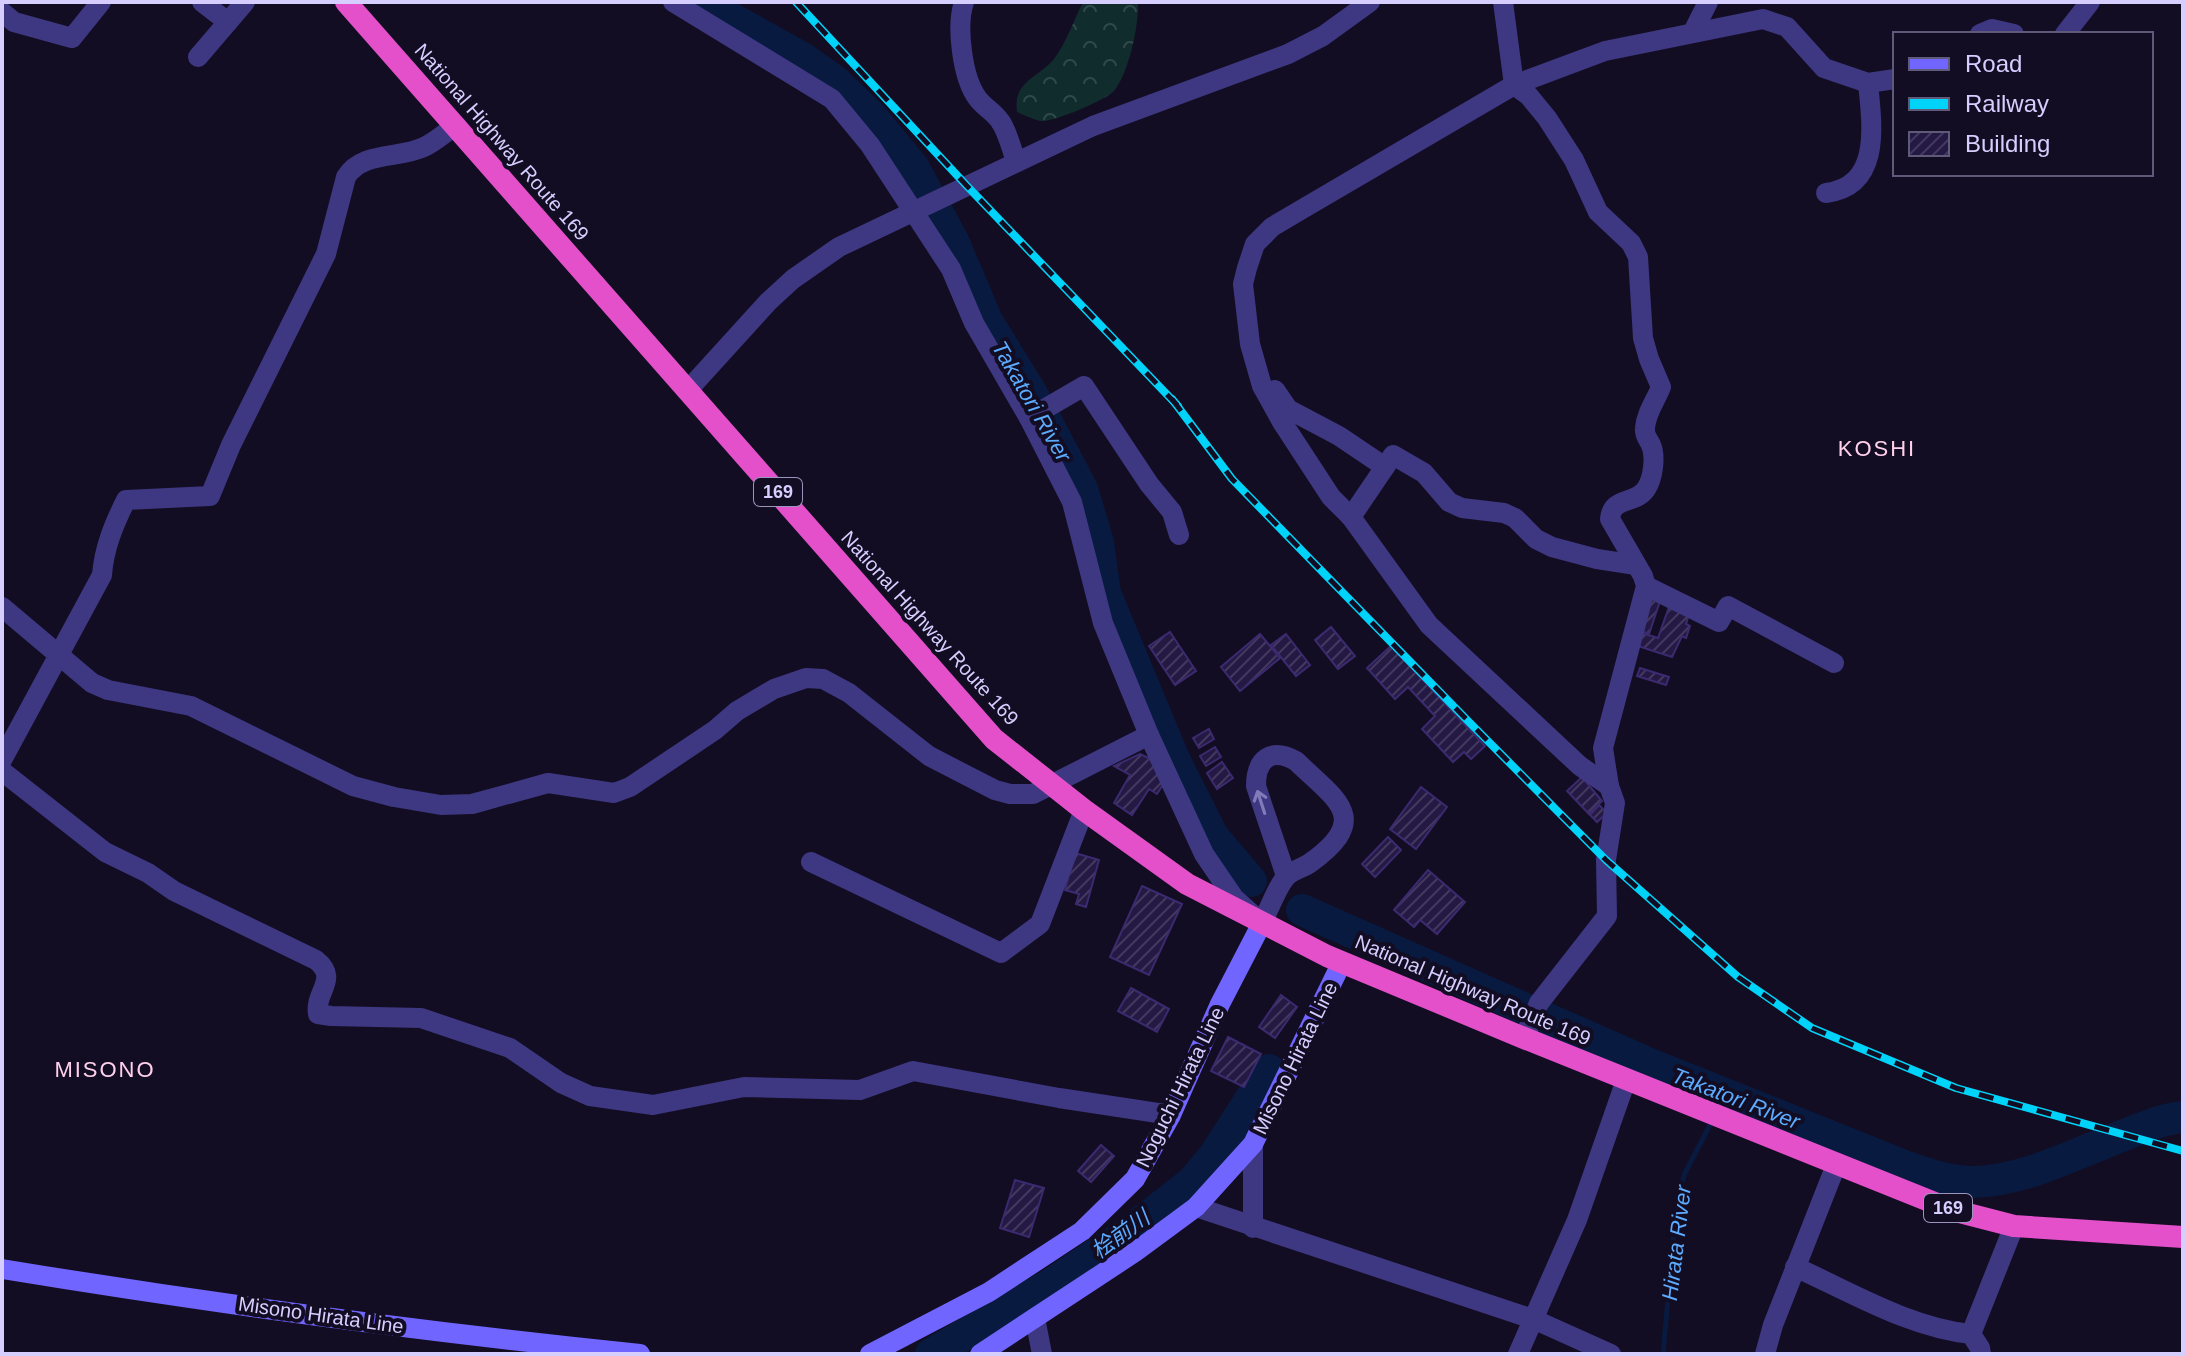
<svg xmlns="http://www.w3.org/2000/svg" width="2185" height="1356" viewBox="0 0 2185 1356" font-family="Arial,'Noto Sans JP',sans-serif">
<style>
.forest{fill:url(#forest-crowns)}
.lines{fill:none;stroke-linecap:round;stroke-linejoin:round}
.stream{stroke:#091a40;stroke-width:5}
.river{stroke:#091a40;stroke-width:32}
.building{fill:url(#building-hatch);stroke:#3c2a70;stroke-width:2}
.minor{stroke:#3e3782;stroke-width:20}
.tertiary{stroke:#3e3782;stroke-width:20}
.secondary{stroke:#7165ff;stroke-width:20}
.trunk{stroke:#e44fca;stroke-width:22}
.rail-casing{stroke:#00d3f9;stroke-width:8}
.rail{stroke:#120d22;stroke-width:5;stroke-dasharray:15;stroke-linecap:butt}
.oneway{stroke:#827bba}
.labels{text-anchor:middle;stroke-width:8;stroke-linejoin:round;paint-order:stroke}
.shield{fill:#120d22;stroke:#9b94bd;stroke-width:2}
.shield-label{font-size:18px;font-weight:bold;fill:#d6ceff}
.street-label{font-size:20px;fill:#d6ceff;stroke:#120d22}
.water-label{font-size:22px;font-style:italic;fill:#5cabff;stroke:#120d22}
.neighbourhood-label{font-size:22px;letter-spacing:2px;fill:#ffd0eb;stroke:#120d22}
</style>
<defs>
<pattern id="forest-crowns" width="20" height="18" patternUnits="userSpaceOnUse" patternTransform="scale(2)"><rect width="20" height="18" fill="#102c2c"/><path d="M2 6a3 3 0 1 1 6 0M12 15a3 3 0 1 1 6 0" fill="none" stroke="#32494c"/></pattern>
<pattern id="building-hatch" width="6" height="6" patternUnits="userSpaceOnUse" patternTransform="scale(2)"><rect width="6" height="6" fill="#241943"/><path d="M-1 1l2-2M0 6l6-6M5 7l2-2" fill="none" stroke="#43395f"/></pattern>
</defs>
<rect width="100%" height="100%" fill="#120d22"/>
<path class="forest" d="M1083,2H1138C1139,25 1129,73 1114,91C1106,100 1052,123 1040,121C1033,119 1024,115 1017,112C1013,81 1037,79 1054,59C1066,43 1074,20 1083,2Z"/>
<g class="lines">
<g class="stream">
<path d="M1717,1111L1726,1094"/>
<path d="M1663,1354L1676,1212L1684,1175L1713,1119"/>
</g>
<g class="river">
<path d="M702,2L804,59L835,81L871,116L914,168L954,243L987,321L1032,394L1082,489L1098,542L1105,593L1173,757L1212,835L1251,881"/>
<path d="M1302,910L1645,1062L1907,1167C1928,1174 1950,1182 1973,1182C2023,1181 2073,1155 2119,1137C2139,1129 2161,1119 2183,1117"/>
<path d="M931,1354L1051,1284L1126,1234L1192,1182L1214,1156L1269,1070"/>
</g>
</g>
<g class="building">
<path d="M1652,599L1660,601L1649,634L1641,631Z"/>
<path d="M1669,607L1689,614L1686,624L1690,626L1686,638L1682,636L1672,657L1638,646L1642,633L1658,638Z"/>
<path d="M1331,627L1355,656L1338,669L1315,640Z"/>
<path d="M1170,632L1196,671L1175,685L1149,646Z"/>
<path d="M1260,634L1280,658L1240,691L1221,667Z"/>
<path d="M1286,634L1310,665L1296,676L1271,645Z"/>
<path d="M1391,646L1485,746L1471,759L1464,752L1453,762L1422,729L1435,716L1408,687L1395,699L1367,668Z"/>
<path d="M1640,668L1669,677L1666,685L1637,676Z"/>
<path d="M1209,729L1214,739L1199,748L1193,738Z"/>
<path d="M1215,747L1221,757L1206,766L1200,756Z"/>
<path d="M1140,754L1153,760L1164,783L1157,794L1149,789L1132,815L1114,803L1130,775L1114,766Z"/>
<path d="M1222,762L1233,778L1217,789L1207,773Z"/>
<path d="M1582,777L1602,801L1589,814L1567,791Z"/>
<path d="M1421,787L1447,807L1416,849L1390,829Z"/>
<path d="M1599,805L1607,813L1597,822L1590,815Z"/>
<path d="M1388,837L1401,850L1375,877L1362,864Z"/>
<path d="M1075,853L1099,860L1086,907L1076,904L1079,894L1065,890Z"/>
<path d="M1428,870L1465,902L1437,934L1420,920L1414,927L1394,910Z"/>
<path d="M1142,886L1182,904L1149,975L1110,957Z"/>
<path d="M1131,988L1169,1009L1157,1032L1118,1011Z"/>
<path d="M1281,995L1297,1007L1275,1038L1259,1027Z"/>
<path d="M1228,1037L1261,1054L1244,1087L1211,1071Z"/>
<path d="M1101,1145L1114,1156L1091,1182L1078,1171Z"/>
<path d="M1015,1180L1044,1188L1029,1237L1000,1228Z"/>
</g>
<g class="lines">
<g class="minor">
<path d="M202,2L228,22"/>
<path d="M673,2L832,99L870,145L951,269L974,323L1029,418L1072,502L1103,623L1149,735L1204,854L1234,898L1262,923C1268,912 1279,882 1288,875C1294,870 1303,868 1310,863C1373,818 1336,800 1296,761C1271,747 1256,759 1256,786L1286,876"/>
<path d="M964,2C956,26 962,78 978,99C984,107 994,112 1000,121C1008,132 1011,148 1016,161"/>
<path d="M1503,2L1514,85L1529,96L1547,118L1574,160L1598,212L1631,243L1638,257L1643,338L1649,359L1661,387C1656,400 1646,413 1645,428C1644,436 1648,438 1651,445C1656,456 1653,479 1646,489C1635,505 1612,496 1610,519L1643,576L1646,586L1603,748L1609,786L1615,803L1606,860L1607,916L1539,1003L1524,1038"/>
<path d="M2,12L14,22L72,38L101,2"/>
<path d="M1693,32L1708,2"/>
<path d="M1980,34L1992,29L2014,34"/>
<path d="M2065,34L2090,2"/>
<path d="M198,57L245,2"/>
<path d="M1826,193C1882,186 1872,124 1868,83"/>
<path d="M1275,390L1288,409L1339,436L1385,467"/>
<path d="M1029,418L1084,386L1149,484L1172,512L1179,535"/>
<path d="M1351,517L1393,455L1424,473L1449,502L1462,508L1504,513L1515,518L1536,539L1552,547L1597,559L1636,565"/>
<path d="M1646,586L1719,622L1728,606L1834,663"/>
<path d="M2,607L92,683L108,690L191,706L353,786L394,797L441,805L472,804L548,783L614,793L630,787L715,730L737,711L774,689L806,678L823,679L849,693L929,756L995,790L1010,794H1033L1149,735"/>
<path d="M2,760L102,575C104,548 114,524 126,500L210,496L231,445L326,254L346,177C362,151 399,159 424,147C435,142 446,132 456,125"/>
<path d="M2,771L105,852L148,873L174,891L316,960C340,979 314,992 318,1014L331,1016L421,1018L510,1048L561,1083L590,1096L653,1105L744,1087L860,1090L913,1071L1059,1098L1171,1115"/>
<path d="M1609,786L1580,766L1429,625L1351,517L1331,497L1282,422L1262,386L1250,344L1243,284L1247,268L1255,244L1272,227L1299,211L1514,85L1605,51L1763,19L1787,27L1824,68L1868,83L1895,79"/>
<path d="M811,862L1001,953L1040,924L1084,810"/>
<path d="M1196,1207L1533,1319L1611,1354"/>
<path d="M1253,1228V1144"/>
<path d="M1795,1267C1851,1292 1910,1328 1971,1334L1980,1348L1981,1354"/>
<path d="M1035,1318L1042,1354"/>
<path d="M1971,1334L2014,1226"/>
<path d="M1518,1354L1577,1220L1626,1080"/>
<path d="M1765,1354L1773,1325L1836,1165"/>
</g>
<path class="tertiary" d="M688,390L768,302L793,279L839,247L1093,126L1288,54L1323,36L1370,2"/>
<g class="secondary">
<path d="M2,1269C214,1304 427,1332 640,1354"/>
<path d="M870,1354L989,1292L1082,1231L1135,1179L1171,1115L1220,1004L1262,923"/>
<path d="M980,1354L1135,1252L1196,1207L1253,1144L1342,962"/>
</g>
<path class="trunk" d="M346,2L994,739L1084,810L1187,884L1327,956L1524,1038L1952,1210L2014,1226L2183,1237"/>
<defs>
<g id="rail">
<path d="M796,2L967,186L1178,406"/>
<path d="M1172,399L1232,479L1468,721L1606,860L1738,977L1812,1028L1956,1088L2183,1151"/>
</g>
</defs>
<use href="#rail" class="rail-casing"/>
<use href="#rail" class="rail"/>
</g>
<defs><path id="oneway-shaft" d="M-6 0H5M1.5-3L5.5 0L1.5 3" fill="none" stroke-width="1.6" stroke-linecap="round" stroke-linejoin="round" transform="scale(2)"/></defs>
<use class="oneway" href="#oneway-shaft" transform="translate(1261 802) rotate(-108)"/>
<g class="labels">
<g class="shield">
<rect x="754" y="478" width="48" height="28" rx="6"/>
<rect x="1924" y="1194" width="48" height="28" rx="6"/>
</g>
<g class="shield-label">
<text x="778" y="498">169</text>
<text x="1948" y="1214">169</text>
</g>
<g class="street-label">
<text transform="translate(502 142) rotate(49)" y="7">National Highway Route 169</text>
<text transform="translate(930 628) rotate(48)" y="7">National Highway Route 169</text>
<text transform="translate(1473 990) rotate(23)" y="7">National Highway Route 169</text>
<text transform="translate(1295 1058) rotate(-64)" y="7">Misono Hirata Line</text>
<text transform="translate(1180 1087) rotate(-64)" y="7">Noguchi Hirata Line</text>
<text transform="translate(321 1315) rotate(8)" y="7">Misono Hirata Line</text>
</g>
<g class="water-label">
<text transform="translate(1032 401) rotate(60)" y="8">Takatori River</text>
<text transform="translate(1736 1098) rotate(21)" y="8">Takatori River</text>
<text transform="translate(1120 1234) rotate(-36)" y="8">桧前川</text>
<text transform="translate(1676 1243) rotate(-83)" y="8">Hirata River</text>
</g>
<g class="neighbourhood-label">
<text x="1877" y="456">KOSHI</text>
<text x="105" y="1077">MISONO</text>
</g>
</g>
<rect width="2185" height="1356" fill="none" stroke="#d6ceff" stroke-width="8"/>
<rect x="1893" y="32" width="260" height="144" fill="#120d22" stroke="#605a7a" stroke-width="2"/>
<rect x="1909" y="58" width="40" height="12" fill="#7165ff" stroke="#605a7a" stroke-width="2"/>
<text x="1965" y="72" font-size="24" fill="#d6ceff">Road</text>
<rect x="1909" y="98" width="40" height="12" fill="#00d3f9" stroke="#605a7a" stroke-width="2"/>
<text x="1965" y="112" font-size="24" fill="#d6ceff">Railway</text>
<rect x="1909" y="132" width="40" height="24" fill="url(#building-hatch)" stroke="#605a7a" stroke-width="2"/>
<text x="1965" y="152" font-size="24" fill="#d6ceff">Building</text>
</svg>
